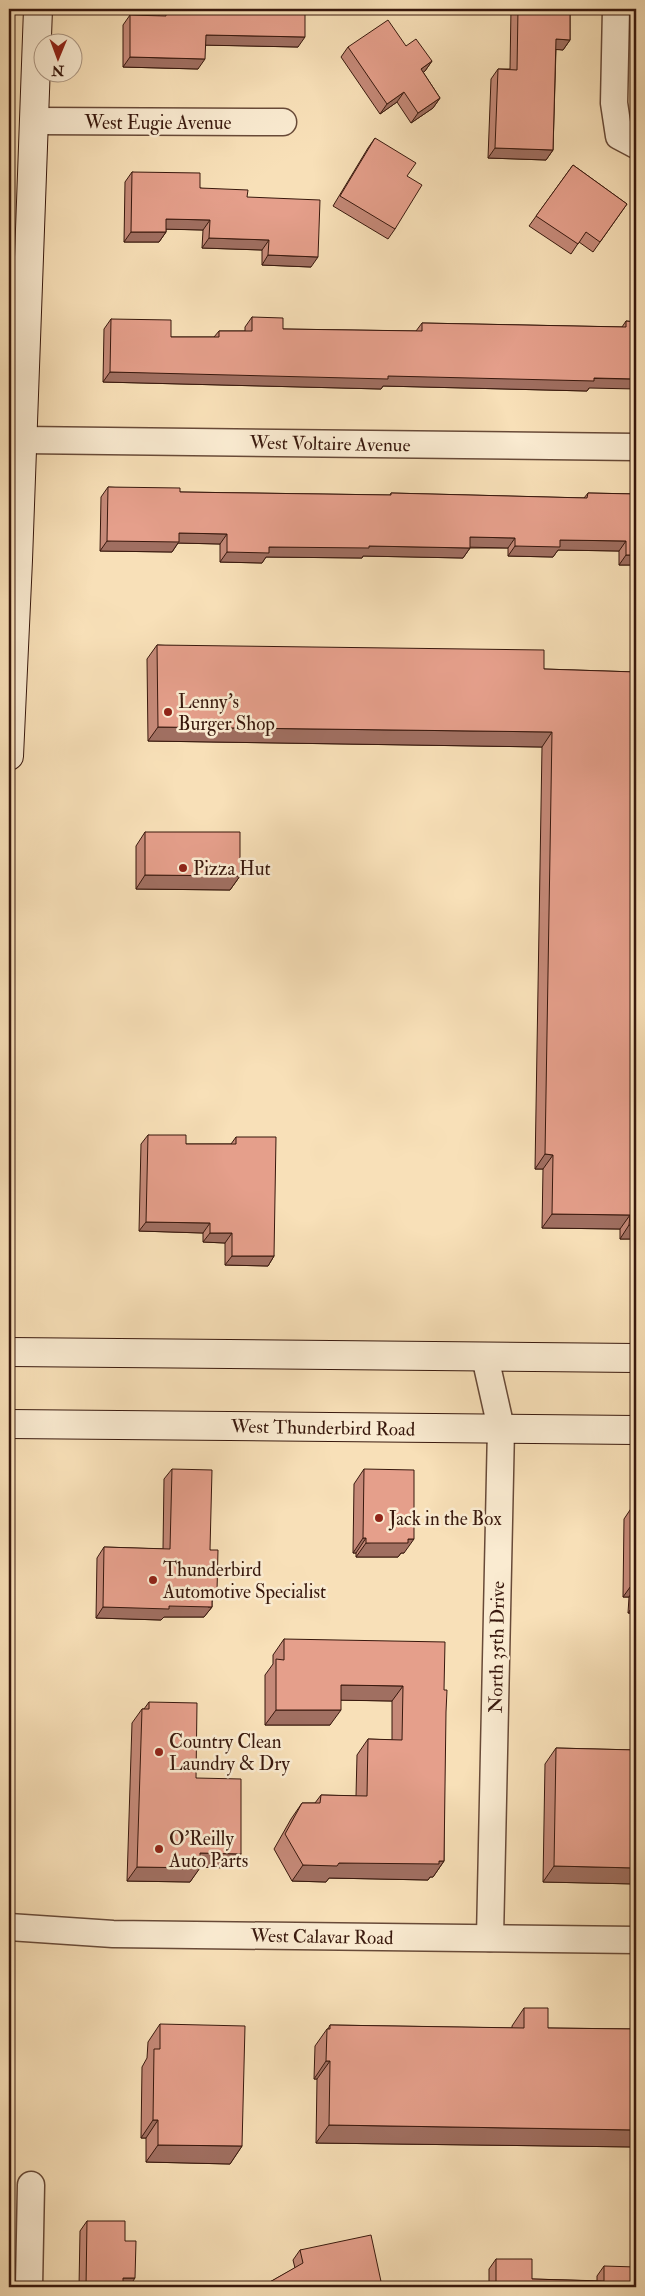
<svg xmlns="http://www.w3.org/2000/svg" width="645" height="2296" viewBox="0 0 645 2296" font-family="'IM FELL Double Pica',serif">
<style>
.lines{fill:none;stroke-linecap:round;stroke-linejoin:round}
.minor-casing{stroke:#684a38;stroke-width:29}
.secondary-casing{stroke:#38180d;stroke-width:30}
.minor{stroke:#faebd1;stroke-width:26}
.secondary{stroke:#faebd1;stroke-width:28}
.wall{fill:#c58978;stroke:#38180d}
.shaded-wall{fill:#a06f61;stroke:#38180d}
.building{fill:#e59f8b;stroke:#38180d}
.poi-dot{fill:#8f2418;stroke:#faebd1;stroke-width:2}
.labels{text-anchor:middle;stroke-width:5;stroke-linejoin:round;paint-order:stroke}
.street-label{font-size:19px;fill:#38180d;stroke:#faebd1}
.poi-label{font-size:19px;fill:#38180d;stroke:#faebd1;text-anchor:start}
</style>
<rect width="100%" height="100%" fill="#f8e0b8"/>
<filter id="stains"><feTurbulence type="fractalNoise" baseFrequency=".004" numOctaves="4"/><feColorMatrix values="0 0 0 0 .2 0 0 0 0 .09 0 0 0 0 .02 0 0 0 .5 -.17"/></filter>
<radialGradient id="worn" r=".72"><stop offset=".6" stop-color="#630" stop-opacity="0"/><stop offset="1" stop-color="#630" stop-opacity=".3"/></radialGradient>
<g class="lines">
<defs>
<g id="minor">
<path d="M616,9L614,103L619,136L636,145"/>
<path d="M34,121L283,122"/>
<path d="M23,440L636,447"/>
<path d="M485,1357L501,1428L490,1938"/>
<path d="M9,1927L113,1934L636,1940"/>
<path d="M29,2287L31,2185"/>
</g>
<g id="secondary">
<path d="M9,756L18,560L38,9"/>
<path d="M9,1352L636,1358"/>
<path d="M9,1424L636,1430"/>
</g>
</defs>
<use href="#minor" class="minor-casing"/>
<use href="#secondary" class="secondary-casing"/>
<use href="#minor" class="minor"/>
<use href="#secondary" class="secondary"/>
</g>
<g class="wall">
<path d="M159,9H305L298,47L206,45L198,69L123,67V25L130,15L159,16Z"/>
<path d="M511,9H570V40L563,50L556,49L553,150L546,160L488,158L491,79L498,69H510Z"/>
<path d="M406,46L432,61L425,71L423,72L440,98L433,108L411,123L397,102L380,114L341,57L348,47Z"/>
<path d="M375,138L407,176L395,229L388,239L333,206L368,148Z"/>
<path d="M573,165L627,204L593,252L579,242L571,254L529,226Z"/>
<path d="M132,172L200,188L247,197L311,267L262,265V250L202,248L203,230L166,229V232L159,242H124L125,182Z"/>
<path d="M252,317L283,329L416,331L422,323L622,327L626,321L636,322L587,391L383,386L381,389L103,382L104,329L111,319L171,337H214L219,331H245V327Z"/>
<path d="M108,487L180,492L390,495L391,493L584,498L588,493L636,494V565H619V551L558,550L553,557L508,556V548H470L463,558L363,556L362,558L266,557L262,563L220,562V544L178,543L172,552L100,551L101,497Z"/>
<path d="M157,645L544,669L636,672V1239H620V1229L542,1228L543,1169H535L542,747L148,741L147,659Z"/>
<path d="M145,832L240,876L230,890L136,889V846Z"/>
<path d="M148,1135L186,1144H231L236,1137L274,1256L268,1266L225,1265V1243L203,1242V1233L139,1231L141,1144Z"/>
<path d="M172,1469L210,1550L217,1591L212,1600V1607L204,1617H164L161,1620L96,1618L97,1558L104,1547L163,1549L164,1479Z"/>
<path d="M364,1469L404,1553H401L398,1557H356V1553H353L354,1484Z"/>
<path d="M634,1504L636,1505V1613H628L629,1597H623L624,1519Z"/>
<path d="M284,1639L444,1690V1861L433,1877H430L428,1880L329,1878L326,1882L292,1881L274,1849L291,1819L302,1803H315L321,1795L356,1796L357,1755L368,1739L392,1740V1701L341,1700L330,1725H265V1675L273,1664V1655Z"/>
<path d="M149,1702L196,1778L241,1854L231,1868L200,1867L190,1882L127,1881L132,1723L142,1709H144Z"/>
<path d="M556,1748L636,1750V1884L543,1882L545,1764Z"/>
<path d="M524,2008L548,2028L636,2029V2147L316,2143L317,2079H314L315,2046L327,2029H328L330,2025L512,2028V2026Z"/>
<path d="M160,2024L242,2146L230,2164L146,2162V2138H141L142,2067L147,2058L148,2042Z"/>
<path d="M87,2221L125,2241L129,2287H79L80,2231Z"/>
<path d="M300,2250L382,2286L381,2287H261L295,2268L293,2260Z"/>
<path d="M496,2259L532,2279L597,2281V2276L604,2266L636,2287H489V2269Z"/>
</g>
<g class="shaded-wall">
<path d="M206,35L305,37L298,47L199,45Z"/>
<path d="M556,39L570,40L563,50L549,49Z"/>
<path d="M130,57L205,59L198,69L123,67Z"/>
<path d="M432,61L425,71L414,79L421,69Z"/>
<path d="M404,92L397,102L380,114L387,104Z"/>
<path d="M440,98L433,108L411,123L418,113Z"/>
<path d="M495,148L553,150L546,160L488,158Z"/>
<path d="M166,219L210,220L203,230L159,229Z"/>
<path d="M131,232H166L159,242H124Z"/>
<path d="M209,238L269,240L262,250L202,248Z"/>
<path d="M268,255L318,257L311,267L262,265Z"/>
<path d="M110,372L636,379V389L589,388L587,391L383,386L381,389L103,382Z"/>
<path d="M179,533L227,534L220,544L178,543L172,552L100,551L107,541Z"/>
<path d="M470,537L515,538L508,548L463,547Z"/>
<path d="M560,540L626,541L619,551L558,550L553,557L508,556L515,546Z"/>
<path d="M369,546L470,548L463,558L363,556L362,558L266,557L262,563L220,562L227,552L269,547Z"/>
<path d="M626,555H636V565H619Z"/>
<path d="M158,727L552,732L542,747L148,741Z"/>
<path d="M145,875L240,876L230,890L136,889Z"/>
<path d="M545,1154L553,1155L543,1169H535Z"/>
<path d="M552,1214L630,1215L620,1229L542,1228Z"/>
<path d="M146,1222L210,1223L203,1233L139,1231Z"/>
<path d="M629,1225H636V1239H620Z"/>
<path d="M210,1233H232L225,1243L203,1242Z"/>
<path d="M232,1256H274L268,1266L225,1265Z"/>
<path d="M363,1538H366L356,1553H353Z"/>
<path d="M408,1539H414L404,1553H401L398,1557H356L366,1543Z"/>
<path d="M633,1583H636V1586L629,1597H623Z"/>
<path d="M215,1591H217L213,1597H215L208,1607H212L204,1617H164L161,1620L96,1618L103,1607L169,1606Z"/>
<path d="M636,1602V1613H628Z"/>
<path d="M341,1685L403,1686L392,1701L330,1700Z"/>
<path d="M276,1710H341L330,1725H265Z"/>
<path d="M200,1853L241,1854L231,1868L190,1867Z"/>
<path d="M444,1861L433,1877H430L428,1880L329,1878L326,1882L292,1881L303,1865L339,1863Z"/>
<path d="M554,1866L636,1868V1884L543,1882Z"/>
<path d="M137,1867L200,1868L190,1882L127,1881Z"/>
<path d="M326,2061H330L317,2079H314Z"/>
<path d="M153,2120H158L146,2138H141Z"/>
<path d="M329,2125L636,2130V2147L316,2143Z"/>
<path d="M158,2145L242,2146L230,2164L146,2162Z"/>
<path d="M123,2278H135L129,2287H116Z"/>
</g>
<g class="building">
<path d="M166,9H305V37L206,35L205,59L130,57V15L166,16Z"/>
<path d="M518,9H570V40L556,39L553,150L495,148L498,69L517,70Z"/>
<path d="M388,20L406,46L416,39L432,61L421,69L440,98L418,113L404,92L387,104L348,47Z"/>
<path d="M375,138L416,163L407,176L422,185L395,229L340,196Z"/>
<path d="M573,165L627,204L600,242L586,232L578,244L536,216Z"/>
<path d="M132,172L200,173V188L248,190L247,197L320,200L318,257L268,255L269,240L209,238L210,220L166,219V232H131Z"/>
<path d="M252,317L283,318V329L422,331V323L626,327V321L636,322V379L594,378V381L388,376V379L110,372L111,319L171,320V337H219V331H252Z"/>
<path d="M108,487L180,488V492L391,495V493L587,498L588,493L636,494V555H626V541L560,540V547L515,546V538L470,537V548L369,546V548L269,547V553L227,552V534L179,533V542L107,541Z"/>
<path d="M157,645L544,650V669L636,672V1225H629L630,1215L552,1214L553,1155L545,1154L552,732L158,727Z"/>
<path d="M145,832H240V876L145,875Z"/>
<path d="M148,1135H186V1144H236V1137H276L274,1256H232V1233H210V1223L146,1222Z"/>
<path d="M172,1469L212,1470L210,1550H218L217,1591H215V1597H212V1607L169,1606V1609L103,1607L104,1547L170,1549Z"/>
<path d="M364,1469L414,1470V1539H408V1543H366V1538H363Z"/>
<path d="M634,1504L636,1505V1583H633Z"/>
<path d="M284,1639L445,1642L444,1690H447L446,1712L444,1861H439V1864L339,1863L337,1866L303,1865L285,1834L302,1803H320L321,1795L367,1796L368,1739L402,1740L403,1686L341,1685V1710H276V1659L284,1660Z"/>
<path d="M149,1702L197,1703L196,1778L241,1779V1854L200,1853V1868L137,1867L142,1709H149Z"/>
<path d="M556,1748L636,1750V1868L554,1866Z"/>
<path d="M524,2008H548V2028L636,2029V2130L329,2125L330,2061H326L327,2029H330V2025L524,2028Z"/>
<path d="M160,2024L245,2026L242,2146L158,2145V2120H153L154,2049H160Z"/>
<path d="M87,2221H125V2241H136L135,2278H123V2287H86Z"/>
<path d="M371,2235L382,2286L376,2287H261L303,2263L300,2250Z"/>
<path d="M496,2259H532V2279L604,2281V2266L636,2267V2287H496Z"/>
</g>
<g class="poi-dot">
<circle cx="168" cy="712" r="5"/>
<circle cx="183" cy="868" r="5"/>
<circle cx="379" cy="1518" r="5"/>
<circle cx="153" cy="1580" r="5"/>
<circle cx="159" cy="1752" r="5"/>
<circle cx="159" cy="1849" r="5"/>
</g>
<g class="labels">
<g class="street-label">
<text x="158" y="129">West Eugie Avenue</text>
<text transform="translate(330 443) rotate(1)" y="7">West Voltaire Avenue</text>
<text transform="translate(323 1427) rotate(1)" y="7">West Thunderbird Road</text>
<text transform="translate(496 1647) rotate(-89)" y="7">North 35th Drive</text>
<text transform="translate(322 1936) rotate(1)" y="7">West Calavar Road</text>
</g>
<g class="poi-label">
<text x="178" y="708">Lenny's<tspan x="178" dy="22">Burger Shop</tspan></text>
<text x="193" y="875">Pizza Hut</text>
<text x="389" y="1525">Jack in the Box</text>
<text x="163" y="1576">Thunderbird<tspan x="163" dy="22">Automotive Specialist</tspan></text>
<text x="169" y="1748">Country Clean<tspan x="169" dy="22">Laundry &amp; Dry</tspan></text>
<text x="169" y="1845">O'Reilly<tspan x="169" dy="22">Auto Parts</tspan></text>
</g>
</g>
<rect width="645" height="2296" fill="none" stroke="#f8e0b8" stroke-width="30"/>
<rect x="10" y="10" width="625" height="2276" fill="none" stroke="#38180d" stroke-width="2.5"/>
<rect x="15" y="15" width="615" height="2266" fill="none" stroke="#38180d"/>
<g transform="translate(58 58) rotate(181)"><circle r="24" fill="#faebd1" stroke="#ac9783"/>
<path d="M0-4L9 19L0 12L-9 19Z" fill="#8f2418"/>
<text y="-8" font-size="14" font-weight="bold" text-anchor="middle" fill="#38180d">N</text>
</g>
<rect width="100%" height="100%" filter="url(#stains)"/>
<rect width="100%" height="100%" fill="url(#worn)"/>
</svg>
